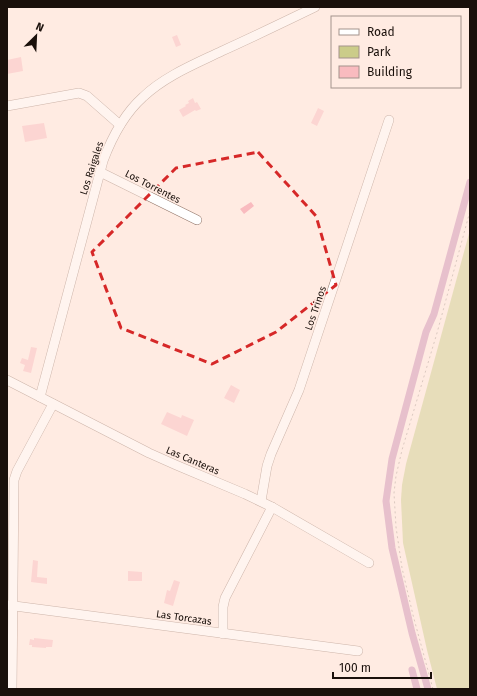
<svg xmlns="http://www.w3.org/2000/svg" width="477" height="696" viewBox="0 0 477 696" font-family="'Fira Sans',sans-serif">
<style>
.green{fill:#cbcc89}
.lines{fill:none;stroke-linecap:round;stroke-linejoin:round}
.canal{stroke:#cb8cb2;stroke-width:7}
.building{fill:#f9bbbf}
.minor-casing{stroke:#917467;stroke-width:10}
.path{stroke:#af9f97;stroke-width:1;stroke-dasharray:2 3;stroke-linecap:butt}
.minor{stroke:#fff;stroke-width:9}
.marked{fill:none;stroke:#d62828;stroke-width:3;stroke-dasharray:8 5;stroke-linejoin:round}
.labels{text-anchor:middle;stroke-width:3;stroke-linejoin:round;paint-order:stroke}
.street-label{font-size:10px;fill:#1a100b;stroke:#ffebe2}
</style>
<rect width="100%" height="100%" fill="#ffebe2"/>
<path class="green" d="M470,230V689H437L427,650L403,543L401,500L402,485L406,464Z"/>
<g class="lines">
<g class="canal">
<path d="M412,670L417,689"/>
<path d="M428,689L412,633L392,548L386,501L392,459L426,332L434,314L470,182"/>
</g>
</g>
<g class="building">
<path d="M177,35L181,45L176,47L172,37Z"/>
<path d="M21,57L23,71L7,74V60Z"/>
<path d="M193,98L195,103L197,102L201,109L196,111L195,110L183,117L179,110L186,106L185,105L189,103L188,101Z"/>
<path d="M318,108L324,111L317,126L311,123Z"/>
<path d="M44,123L47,138L25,142L22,126Z"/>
<path d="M251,202L254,206L244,214L240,209Z"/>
<path d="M31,347L37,348L31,373L23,371L25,365L20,363L22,358L28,360Z"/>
<path d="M231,385L240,390L234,403L224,398Z"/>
<path d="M167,412L181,418L182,415L194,420L187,436L161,424Z"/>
<path d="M33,560L38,561L37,577L47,578V584L31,582Z"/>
<path d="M128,571L142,572V581H128Z"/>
<path d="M174,580L180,582L173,606L164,603L167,590L170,591Z"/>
<path d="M34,638L53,640L52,647H46V648L32,647V645H29L30,639L34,640Z"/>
</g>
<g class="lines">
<defs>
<g id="minor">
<path d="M7,106L79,93L87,96L120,125"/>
<path d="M100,172L197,220"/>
<path d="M7,380L149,453L176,465L245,494L272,507L369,563"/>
<path d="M40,397L103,161C112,137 124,114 143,97C165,76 195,64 222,51C253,37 284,22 315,7"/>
<path d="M261,501L267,466L271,454L299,390L389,120"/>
<path d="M7,605L358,651"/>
<path d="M223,634V607L225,598L272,507"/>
<path d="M12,689L14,480L17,471L53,404"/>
</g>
</defs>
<use href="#minor" class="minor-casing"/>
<path class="path" d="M433,689L413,615L402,568L396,527L394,493L396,476L402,450L437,333L470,211"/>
<use href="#minor" class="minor"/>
</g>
<path d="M0 0H477V696H0ZM258,152L316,216L336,285L276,332L212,364L121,328L92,252L176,168Z" fill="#ffebe2" fill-opacity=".55" fill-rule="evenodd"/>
<path class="marked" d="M258,152L316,216L336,285L276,332L212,364L121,328L92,252L176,168Z"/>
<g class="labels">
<g class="street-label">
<text transform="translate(91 168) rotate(-72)" y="4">Los Raigales</text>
<text transform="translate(153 186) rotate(27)" y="4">Los Torrentes</text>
<text transform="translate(315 308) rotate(-71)" y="4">Los Trinos</text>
<text transform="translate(193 460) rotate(23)" y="4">Las Canteras</text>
<text transform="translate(184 617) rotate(8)" y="4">Las Torcazas</text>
</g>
</g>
<rect width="477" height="696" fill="none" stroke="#1a100b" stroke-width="16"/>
<rect x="331" y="16" width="130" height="72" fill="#ffebe2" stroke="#a3938c"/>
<rect x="339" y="29" width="20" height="6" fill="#ffffff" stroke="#a3938c"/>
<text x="367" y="36" font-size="12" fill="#1a100b">Road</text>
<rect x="339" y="46" width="20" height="12" fill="#cbcc89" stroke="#a3938c"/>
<text x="367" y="56" font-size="12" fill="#1a100b">Park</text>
<rect x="339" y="66" width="20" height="12" fill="#f9bbbf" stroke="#a3938c"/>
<text x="367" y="76" font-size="12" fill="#1a100b">Building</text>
<g transform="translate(36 36) rotate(24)" stroke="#ffebe2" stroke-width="3" paint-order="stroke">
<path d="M0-3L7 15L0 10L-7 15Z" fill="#1a100b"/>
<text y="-6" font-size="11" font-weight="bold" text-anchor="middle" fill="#1a100b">N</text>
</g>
<path d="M333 672v6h98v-6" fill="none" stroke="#1a100b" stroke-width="2"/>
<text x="339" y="672" font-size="12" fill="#1a100b" stroke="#ffebe2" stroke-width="3" paint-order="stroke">100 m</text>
</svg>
